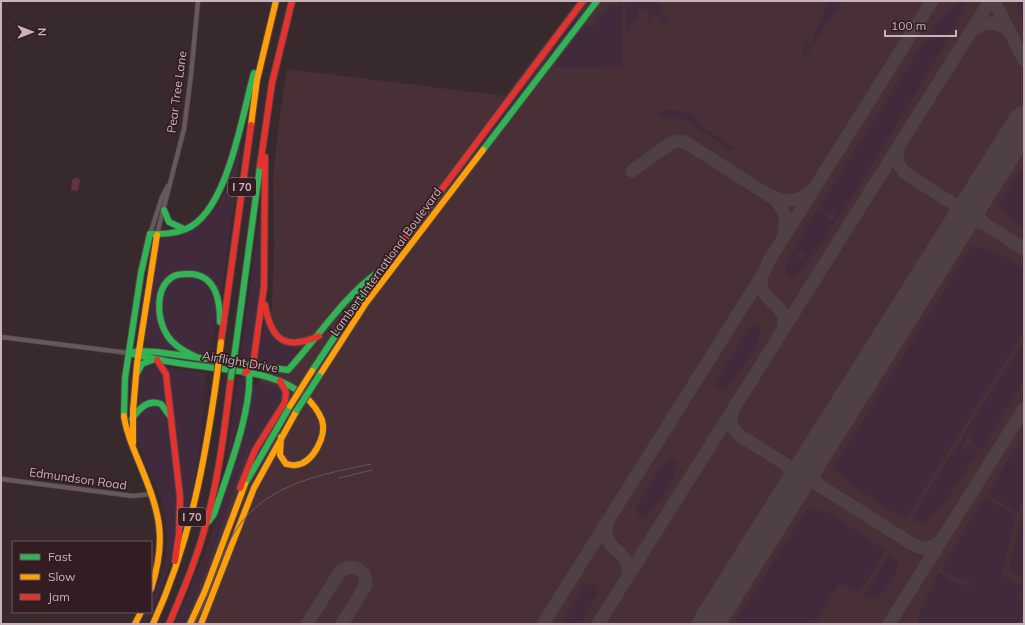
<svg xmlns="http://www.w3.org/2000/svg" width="1025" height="625" viewBox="0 0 1025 625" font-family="Mulish,sans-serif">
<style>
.airport{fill:#483036}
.green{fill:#422a3d}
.water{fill:#613540}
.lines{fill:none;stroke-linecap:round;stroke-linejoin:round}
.taxiway{stroke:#4e4044;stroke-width:13}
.runway{stroke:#4e4044;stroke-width:32}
.street-casing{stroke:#514549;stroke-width:5.5}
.fast-casing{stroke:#514549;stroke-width:8}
.slow-casing{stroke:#514549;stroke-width:8}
.jam-casing{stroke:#514549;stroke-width:8}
.street{stroke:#66595c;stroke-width:4}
.fast{stroke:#30b455;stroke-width:6}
.slow{stroke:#ff9f0a;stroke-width:6}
.jam{stroke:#e5322d;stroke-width:6}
.tram{stroke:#64585a;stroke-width:1}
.fast-bridge-casing{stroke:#514549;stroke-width:8;stroke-linecap:butt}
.slow-bridge-casing{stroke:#514549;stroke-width:8;stroke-linecap:butt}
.fast-bridge{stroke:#30b455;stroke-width:6}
.slow-bridge{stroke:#ff9f0a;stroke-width:6}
.labels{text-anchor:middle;stroke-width:3.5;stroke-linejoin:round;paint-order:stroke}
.shield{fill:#331c22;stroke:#9c868b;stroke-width:1}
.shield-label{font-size:11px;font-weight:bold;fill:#c9b3b8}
.street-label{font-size:12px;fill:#c9b3b8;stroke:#331c22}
</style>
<rect width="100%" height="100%" fill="#38292d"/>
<path class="airport" d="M577,1H1024V624H184L191,608L216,541L250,440L272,305L274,248L273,179L280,113L287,69L505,96Z"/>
<g class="green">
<path d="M620,1H623V67L556,68L555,65L557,61L585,25L594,26L609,5L612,4L616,7Z"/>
<path d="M625,1H653L661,5L659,11L663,15L668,17L666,23H660V17H652V23H646L650,12L640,7L637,14L639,16L632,24L626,36Z"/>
<path d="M828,1H842L806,56L801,53L806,41L811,43Z"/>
<path d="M1016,1H1024V18L1018,13Z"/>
<path d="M961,2L965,4L964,11C946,42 811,275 791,277C783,268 786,260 792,251L799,255L798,258L803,261L806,254L802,251L800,254L793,249L818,209L829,215L827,218L832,221L836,214L832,211L830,214L819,207L917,53L943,16Z"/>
<path d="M574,19H577V22L547,59Z"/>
<path d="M520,89L522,91L513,106L475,156L471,153Z"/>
<path d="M664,110L682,111L690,113L702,127L735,148L732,151L678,116L662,117L657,114Z"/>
<path d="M244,121L221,298L212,281L180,272L156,303L176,349L175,350C163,345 144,351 144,334L152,278L159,242L161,239C227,229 232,175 244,121Z"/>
<path d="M1024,164V228L1016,223L999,205Z"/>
<path d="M264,186L263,266L252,355L248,360L241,359L243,339Z"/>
<path d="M974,245L998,253L1024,269V331L906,518L900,516L850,484L834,467L970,248Z"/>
<path d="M190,276C194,277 201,279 204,281C225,295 213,335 210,355C201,354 192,353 183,347C164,334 151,295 175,280C179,278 185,277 190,276Z"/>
<path d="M265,319L267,324L294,348L303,347L287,364L276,365L260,362L258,360Z"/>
<path d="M755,325L761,329C762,341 734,385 723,390H720L716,385L717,379L749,328Z"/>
<path d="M1024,341V380L982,450L970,443L972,438L968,436L965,442L961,439Z"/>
<path d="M148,365L156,366L164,375L167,404L151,399L136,405C137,394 136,369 148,365Z"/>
<path d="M166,367L206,373C203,425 197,479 182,530Z"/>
<path d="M238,377L246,378V396L225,468Z"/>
<path d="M258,383L280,387L284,394L283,399L246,461L250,446L248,444L222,523L189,613L184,624H175L209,543L253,386Z"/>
<path d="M156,405L167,414C173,461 183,509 172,555C167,579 156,602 145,624H142L147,612H151C151,593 166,572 167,549C168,528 165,506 156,486C150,472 142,459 138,443L140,445V443L137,441L135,418L142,408Z"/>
<path d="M1024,435V504L1021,503L1017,513L988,494Z"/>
<path d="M959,442L964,445L962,448L964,450L968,446L979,452L943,505L924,524L911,520Z"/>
<path d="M673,457L677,459L678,466C671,483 659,507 643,518L638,516L636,508C643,496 661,461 673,457Z"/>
<path d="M985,497L1015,516L1002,575L1024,588V599L1022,597L1024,594L1021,592L1016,601L1018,602L1020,599L1024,601V612L1017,624H918V615L939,572L959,584L973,586V583L960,580L941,569Z"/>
<path d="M809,508L832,514L886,550L860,592L839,583L814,624H734L803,515Z"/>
<path d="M1024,519V578L1009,569L1020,520Z"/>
<path d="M890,554L899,564L893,581L879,597H869L864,595Z"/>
<path d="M589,584H593L599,587V591L581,624H560L583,587Z"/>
</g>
<path class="water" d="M75,178H78L80,180L78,191L71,190L72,180Z"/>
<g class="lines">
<g class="taxiway">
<path d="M994,1L1024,60"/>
<path d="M973,30C984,20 1000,21 1010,33"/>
<path d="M1017,134L1024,127"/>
<path d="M898,148L897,162L905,173L1024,249"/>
<path d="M632,171L671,143L678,141L685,142L776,200L785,215V234"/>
<path d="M980,192C975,204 974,214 984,223"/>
<path d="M772,196C786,203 801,201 813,190"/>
<path d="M956,230L969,222L983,223"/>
<path d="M762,276C756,305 793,302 782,331"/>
<path d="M732,411C730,420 731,428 739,435L898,535C913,545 925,555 941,541"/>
<path d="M814,456C810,467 810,476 819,485"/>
<path d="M786,465C795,474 795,483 790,495"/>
<path d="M607,523C600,554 632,546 628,577"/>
<path d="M307,624L340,572C348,565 357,566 364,574L366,585L342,624"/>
<path d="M543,624L763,274L770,259L932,1"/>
<path d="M598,624L990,1"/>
<path d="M889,624L1024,409"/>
</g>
<path class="runway" d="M708,624L1024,122"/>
<defs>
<g id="street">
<path d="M150,234L162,197L168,186"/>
<path d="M157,234L184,129L191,75L198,1"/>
<path d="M1,337L129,353"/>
<path d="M1,479L133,496L152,494"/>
</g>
<g id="fast">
<path d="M483,150L597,1"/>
<path d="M164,210L169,222L184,229"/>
<path d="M150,234C163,234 174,234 186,229C228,212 242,114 254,73"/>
<path d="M236,344L260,166"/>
<path d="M129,353C155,360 181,364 208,367C242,372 279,373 306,397"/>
<path d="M129,353L139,351L157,352L288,370C317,339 343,297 377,273"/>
<path d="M196,357C185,352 173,345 167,335C157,319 154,287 174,276C180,273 186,274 192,274C217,277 220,302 220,322"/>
<path d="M312,371L349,315L400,245"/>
<path d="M137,373L142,364L152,360"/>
<path d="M124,416L125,378L141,273L150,234"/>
<path d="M132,419C139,408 148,399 161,404L170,416"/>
<path d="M245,484L290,406"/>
<path d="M209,521L214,514C226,478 256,401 248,366"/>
</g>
<g id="slow">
<path d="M251,125L257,80L276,1"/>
<path d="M319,376L366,303L483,150"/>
<path d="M124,416C126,432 133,448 139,462C159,511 168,537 151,589"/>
<path d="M281,437L280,455L286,464C289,464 293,466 296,465C313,463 327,436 322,420C318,410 313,404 306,397"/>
<path d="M133,443V411L137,364L157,235"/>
<path d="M135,624L141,612"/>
<path d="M153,624C190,543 205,462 217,375"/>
<path d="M190,624L205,591L245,484"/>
<path d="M201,624L254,488L297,410"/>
</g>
<g id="jam">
<path d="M260,166L272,83L292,1"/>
<path d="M400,245L583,1"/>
<path d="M265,305C271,340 285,351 319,336"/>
<path d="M221,342L251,125"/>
<path d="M157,360L166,374L180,497L179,534L175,561"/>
<path d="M245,373L253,365L264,286L265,157"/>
<path d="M240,488L255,450L285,402L286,392L280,381"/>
<path d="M169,624C183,591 197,558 206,524C219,476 225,426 231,377"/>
</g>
</defs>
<use href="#street" class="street-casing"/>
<use href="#fast" class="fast-casing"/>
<use href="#slow" class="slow-casing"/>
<use href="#jam" class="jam-casing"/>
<use href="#street" class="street"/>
<use href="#fast" class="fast"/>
<use href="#slow" class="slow"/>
<use href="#jam" class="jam"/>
<g class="tram">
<path d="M339,478L372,470"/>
<path d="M195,624C208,597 216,569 229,542C258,485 315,476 371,464"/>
</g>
<defs>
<g id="fast-bridge">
<path d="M231,377L236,344"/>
<path d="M297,410L319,376"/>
</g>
<g id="slow-bridge">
<path d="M217,375L221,342"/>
<path d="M290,406L312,371"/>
</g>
</defs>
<use href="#fast-bridge" class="fast-bridge-casing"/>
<use href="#slow-bridge" class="slow-bridge-casing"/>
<use href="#fast-bridge" class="fast-bridge"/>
<use href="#slow-bridge" class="slow-bridge"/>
</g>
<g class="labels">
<g class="shield">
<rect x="228" y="178" width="28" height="18" rx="3"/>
<rect x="178" y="508" width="28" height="18" rx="3"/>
</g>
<g class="shield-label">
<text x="242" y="191">I 70</text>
<text x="192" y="521">I 70</text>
</g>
<g class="street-label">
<text transform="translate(177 92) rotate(-82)" y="4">Pear Tree Lane</text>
<text transform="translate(386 262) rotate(-54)" y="4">Lambert International Boulevard</text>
<text transform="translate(240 362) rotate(10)" y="4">Airflight Drive</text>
<text transform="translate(78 479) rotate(8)" y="4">Edmundson Road</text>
</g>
</g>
<rect width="1025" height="625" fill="none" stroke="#c9b3b8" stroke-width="4"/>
<rect x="12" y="541" width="140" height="72" fill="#331c22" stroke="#6f585e"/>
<rect x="20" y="554" width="20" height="6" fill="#30b455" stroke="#6f585e"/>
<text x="48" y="561" font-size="12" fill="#c9b3b8">Fast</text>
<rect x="20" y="574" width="20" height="6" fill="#ff9f0a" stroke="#6f585e"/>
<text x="48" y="581" font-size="12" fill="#c9b3b8">Slow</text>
<rect x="20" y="594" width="20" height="6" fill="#e5322d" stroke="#6f585e"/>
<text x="48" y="601" font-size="12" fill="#c9b3b8">Jam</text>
<g transform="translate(32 32) rotate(90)" stroke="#331c22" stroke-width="3" paint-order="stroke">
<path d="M0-3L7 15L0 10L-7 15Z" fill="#c9b3b8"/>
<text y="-6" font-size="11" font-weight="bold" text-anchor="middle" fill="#c9b3b8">N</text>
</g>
<path d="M885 30v6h71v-6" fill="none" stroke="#c9b3b8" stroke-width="2"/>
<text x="891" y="30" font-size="12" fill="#c9b3b8" stroke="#331c22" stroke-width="3" paint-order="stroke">100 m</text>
</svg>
